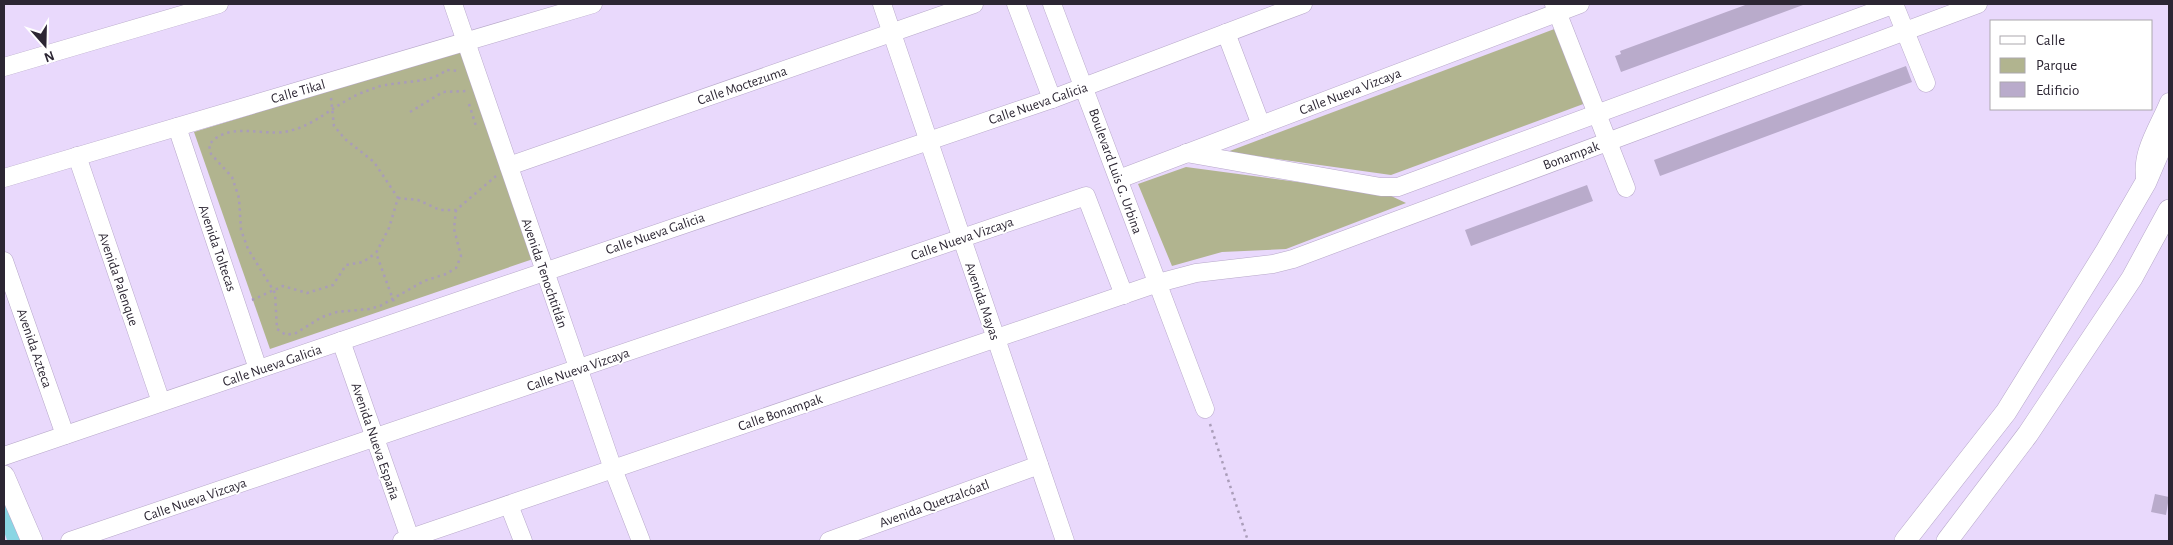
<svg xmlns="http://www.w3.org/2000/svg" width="2173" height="545" viewBox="0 0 2173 545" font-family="'Alegreya Sans',sans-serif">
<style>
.green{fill:#b1b48f}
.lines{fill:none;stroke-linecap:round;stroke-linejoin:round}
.canal{stroke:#8ad6e4;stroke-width:16}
.building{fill:#b9abcb}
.minor-casing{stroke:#b7a8c9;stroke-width:19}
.tertiary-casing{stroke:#b7a8c9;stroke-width:22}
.path{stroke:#aa9db9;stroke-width:2.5;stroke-dasharray:2.5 4;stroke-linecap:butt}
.minor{stroke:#fff;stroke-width:18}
.tertiary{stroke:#fff;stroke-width:21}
.labels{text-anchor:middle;stroke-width:4;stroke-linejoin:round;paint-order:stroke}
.street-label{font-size:14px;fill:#2c2633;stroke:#fff}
</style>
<rect width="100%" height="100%" fill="#e9d9fc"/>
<g class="green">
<path d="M1557,28L1586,103L1391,175L1227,152Z"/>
<path d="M465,49L536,258L270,349L194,132Z"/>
<path d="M1186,167L1387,194L1406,203L1286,249L1222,252L1172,266L1138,184Z"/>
</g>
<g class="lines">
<path class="canal" d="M4,509L16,541"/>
</g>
<g class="building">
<path d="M1748,4L1803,5L1621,72L1615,56L1621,54L1620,51Z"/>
<path d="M1906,66L1912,82L1660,176L1654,160Z"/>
<path d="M1587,185L1593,201L1471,246L1465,230Z"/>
<path d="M2155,494L2169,497L2166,515L2151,512Z"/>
</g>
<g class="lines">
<defs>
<g id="minor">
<path d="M453,4L613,469L641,541"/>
<path d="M882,4L1065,541"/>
<path d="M1016,4L1052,99"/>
<path d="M1052,4L1205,409"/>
<path d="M1554,4L1626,188"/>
<path d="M1894,4L1926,83"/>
<path d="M1226,33L1261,125"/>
<path d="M4,67L219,4"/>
<path d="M177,127L258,369"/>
<path d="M1186,153L1381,187H1398L1895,4"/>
<path d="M77,156L161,402"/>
<path d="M509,166L974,4"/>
<path d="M4,178L593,4"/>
<path d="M1119,179L1580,4"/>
<path d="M2146,182C2139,154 2159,127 2169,102"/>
<path d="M4,261L65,435"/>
<path d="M341,341L411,541"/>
<path d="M4,456L1052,99L1303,4"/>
<path d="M509,505L523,541"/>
<path d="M70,541L1086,196L1124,295"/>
<path d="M402,541L1158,283L1196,273L1273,264L1293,259L1978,4"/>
<path d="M829,541L1039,465"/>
</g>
<g id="tertiary">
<path d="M4,476L32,541"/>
<path d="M1905,541L2006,412L2106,251L2146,182L2169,128"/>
<path d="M1947,541L2028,434L2132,278L2169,210"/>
</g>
</defs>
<use href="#minor" class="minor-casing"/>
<use href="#tertiary" class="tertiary-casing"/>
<g class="path">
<path d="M331,98L334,126L345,139L374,162L398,198L389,228L376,253L395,305"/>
<path d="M469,104L477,129"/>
<path d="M410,112L443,92L466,91"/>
<path d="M398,198L418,200L440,210H456L496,176"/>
<path d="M456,210L454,229L461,256L456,268L446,274L424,281L380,306L369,309L337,312L322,317L296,333L286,335L277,329L275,293L248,249L241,230L239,198L232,177L211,154L209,145C226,122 260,135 284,132C310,128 327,111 349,99C357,94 367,91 377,87C396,81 432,84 446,70L459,71"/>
<path d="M252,300L283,286L307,293L333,285L346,265L363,262L376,253"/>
<path d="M1210,424L1248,541"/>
</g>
<use href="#minor" class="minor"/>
<use href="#tertiary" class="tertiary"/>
</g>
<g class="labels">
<g class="street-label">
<text transform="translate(742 85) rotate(-19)" y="5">Calle Moctezuma</text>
<text transform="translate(298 91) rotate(-16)" y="5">Calle Tikal</text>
<text transform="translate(1350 91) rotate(-21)" y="5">Calle Nueva Vizcaya</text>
<text transform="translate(1038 103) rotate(-19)" y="5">Calle Nueva Galicia</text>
<text transform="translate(1571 155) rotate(-20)" y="5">Bonampak</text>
<text transform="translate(1116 171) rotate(70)" y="5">Boulevard Luis G. Urbina</text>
<text transform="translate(655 233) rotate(-19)" y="5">Calle Nueva Galicia</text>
<text transform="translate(962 238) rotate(-19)" y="5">Calle Nueva Vizcaya</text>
<text transform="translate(218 248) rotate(71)" y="5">Avenida Toltecas</text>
<text transform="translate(545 273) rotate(71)" y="5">Avenida Tenochtitlán</text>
<text transform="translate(119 279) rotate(71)" y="5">Avenida Palenque</text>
<text transform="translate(983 301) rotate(71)" y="5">Avenida Mayas</text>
<text transform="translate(35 348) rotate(71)" y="5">Avenida Azteca</text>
<text transform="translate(272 365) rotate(-19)" y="5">Calle Nueva Galicia</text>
<text transform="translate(578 369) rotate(-19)" y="5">Calle Nueva Vizcaya</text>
<text transform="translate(780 412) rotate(-19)" y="5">Calle Bonampak</text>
<text transform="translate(376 441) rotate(71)" y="5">Avenida Nueva España</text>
<text transform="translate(195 499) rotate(-19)" y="5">Calle Nueva Vizcaya</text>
<text transform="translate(934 503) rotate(-20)" y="5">Avenida Quetzalcóatl</text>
</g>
</g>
<rect width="2173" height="545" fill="none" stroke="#2c2633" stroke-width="10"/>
<rect x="1990" y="20" width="162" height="90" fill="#ffffff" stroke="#aba8ad"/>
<rect x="2000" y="36" width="25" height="8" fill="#ffffff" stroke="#aba8ad"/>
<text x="2036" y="45" font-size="15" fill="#2c2633">Calle</text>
<rect x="2000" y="58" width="25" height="15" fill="#b1b48f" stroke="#aba8ad"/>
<text x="2036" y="70" font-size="15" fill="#2c2633">Parque</text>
<rect x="2000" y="82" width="25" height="15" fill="#b9abcb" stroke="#aba8ad"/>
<text x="2036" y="95" font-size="15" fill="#2c2633">Edificio</text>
<g transform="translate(45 45) rotate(160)" stroke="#ffffff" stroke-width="4" paint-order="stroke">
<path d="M0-4L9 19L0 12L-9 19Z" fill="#2c2633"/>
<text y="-8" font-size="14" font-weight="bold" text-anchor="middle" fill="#2c2633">N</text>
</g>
</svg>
